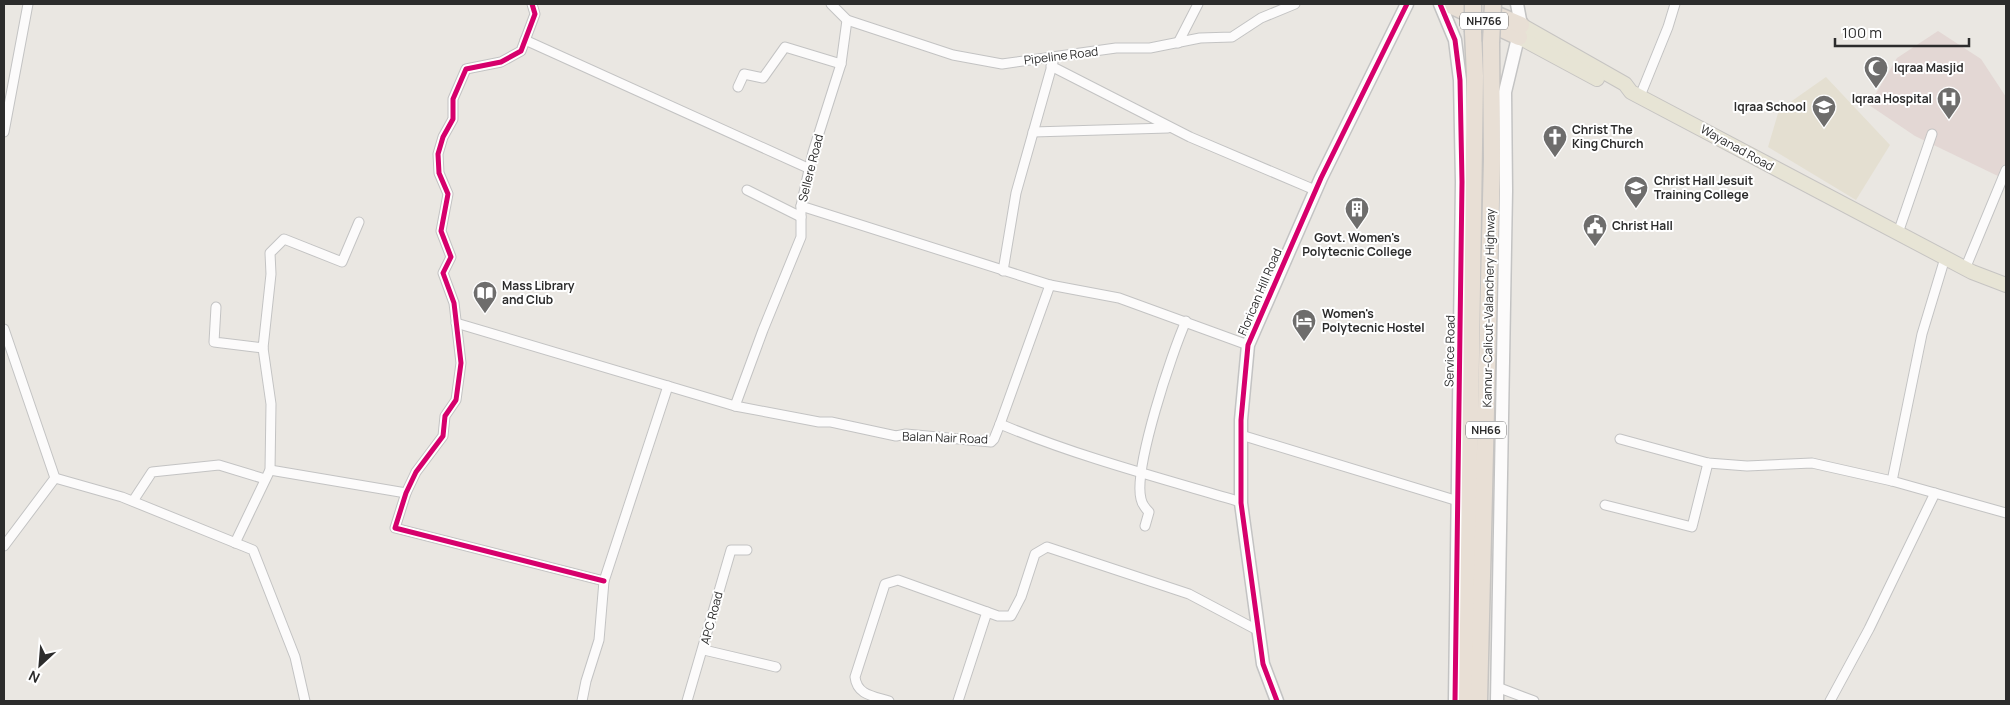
<svg xmlns="http://www.w3.org/2000/svg" width="2010" height="705" viewBox="0 0 2010 705" font-family="Manrope,sans-serif">
<style>
.education{fill:#e4dfd1}
.medical{fill:#e3d7d4}
.lines{fill:none;stroke-linecap:round;stroke-linejoin:round}
.street-casing{stroke:#c3c3c3;stroke-width:11}
.secondary-casing{stroke:#c3c3c3;stroke-width:15}
.primary-casing{stroke:#c6c4c2;stroke-width:16}
.highway-casing{stroke:#c6c4c2;stroke-width:19}
.street{stroke:#fcfbfb;stroke-width:9}
.secondary{stroke:#fcfbfb;stroke-width:12}
.primary{stroke:#e7e4d5;stroke-width:14}
.highway{stroke:#e8dfd5;stroke-width:16}
.highway-bridge-casing{stroke:#c6c4c2;stroke-width:19;stroke-linecap:butt}
.highway-bridge{stroke:#e8dfd5;stroke-width:16}
.cycleway-casing{stroke:#fff;stroke-width:8}
.cycleway{stroke:#d6006c;stroke-width:5}
.labels{text-anchor:middle;stroke-width:4;stroke-linejoin:round;paint-order:stroke}
.shield{fill:#fff;stroke:#6b6b6b;stroke-width:1}
.shield-label{font-size:11px;font-weight:bold;fill:#2c2c2c}
.street-label{font-size:12px;fill:#2c2c2c;stroke:#fff}
.poi-label{font-size:12px;font-weight:bold;fill:#2c2c2c;stroke:#fff;text-anchor:start}
</style>
<rect width="100%" height="100%" fill="#eae7e2"/>
<path class="education" d="M1826,77L1890,145L1856,200L1768,147L1779,110Z"/>
<path class="medical" d="M1938,31L1981,59L2006,97V161L2002,178L1915,136L1869,105L1897,58Z"/>
<g class="lines">
<defs>
<g id="street">
<path d="M532,4L535,14L521,51L501,62L466,69L453,99V119L443,137L438,154L439,173L448,194L441,231L451,257L443,273L454,303L461,363L456,400L445,416L443,436L416,472L406,493L395,528L604,581"/>
<path d="M831,4L847,20L953,55L1002,64L1116,48H1150L1200,38L1232,37L1261,18L1295,4"/>
<path d="M525,40L810,169"/>
<path d="M1178,43L1198,4"/>
<path d="M1051,66L1190,137L1315,190"/>
<path d="M738,87L744,74L763,78L785,47L841,64"/>
<path d="M1640,96L1668,27L1675,4"/>
<path d="M4,132L28,4"/>
<path d="M1033,132L1168,128"/>
<path d="M747,190L801,217"/>
<path d="M801,206L1050,285L1119,298L1248,345"/>
<path d="M1898,233L1932,134"/>
<path d="M1965,269L2006,170"/>
<path d="M1003,271L1016,193L1053,62"/>
<path d="M216,307L214,342L263,348L271,274L270,253L284,239L342,262L359,222"/>
<path d="M456,323L735,406L763,330L801,237V206L813,152L841,64L847,20"/>
<path d="M4,329L55,478L4,546"/>
<path d="M735,406L819,422H831L896,436L906,434L991,442L994,439L1000,424L1050,285"/>
<path d="M1000,424C1079,457 1160,478 1241,502"/>
<path d="M1241,435L1458,501"/>
<path d="M1620,439L1708,463L1747,466L1812,463L1892,481L2006,513"/>
<path d="M270,470L406,493"/>
<path d="M55,478L122,497L253,550L295,657L305,701"/>
<path d="M1892,481L1922,334L1945,258"/>
<path d="M133,501L152,472L219,465L265,479"/>
<path d="M1605,505L1692,527L1708,463"/>
<path d="M1145,526L1149,512C1146,509 1142,504 1141,499C1133,469 1172,352 1186,321"/>
<path d="M235,543L270,470L271,404L263,348"/>
<path d="M704,650L776,667"/>
<path d="M1497,687L1534,701"/>
<path d="M582,701L586,681L599,640L604,581L668,386"/>
<path d="M687,701L731,550H747"/>
<path d="M889,701C873,696 857,695 855,677L885,584L898,580L998,616H1011L1021,597L1035,554L1047,547L1189,594L1259,631"/>
<path d="M958,701L987,612"/>
<path d="M1830,701L1869,629L1935,493"/>
</g>
<g id="secondary">
<path d="M1440,4L1455,40L1460,80L1462,182L1455,701"/>
<path d="M1277,701L1263,664L1241,503V420L1248,345L1321,178L1407,4"/>
<path d="M1497,701L1506,191L1505,92L1521,25L1517,4"/>
</g>
<g id="primary">
<path d="M1521,25L1625,84L1631,92L1972,272L2006,285"/>
<path d="M1519,37L1597,79"/>
</g>
<g id="highway">
<path d="M1448,4L1519,37"/>
<path d="M1481,8L1521,25"/>
<path d="M1466,701L1475,76L1473,32"/>
<path d="M1479,701L1492,159L1491,42"/>
</g>
</defs>
<use href="#street" class="street-casing"/>
<use href="#secondary" class="secondary-casing"/>
<use href="#primary" class="primary-casing"/>
<use href="#highway" class="highway-casing"/>
<use href="#street" class="street"/>
<use href="#secondary" class="secondary"/>
<use href="#primary" class="primary"/>
<use href="#highway" class="highway"/>
<defs>
<g id="highway-bridge">
<path d="M1473,32V4"/>
<path d="M1491,42L1493,4"/>
</g>
</defs>
<use href="#highway-bridge" class="highway-bridge-casing"/>
<use href="#highway-bridge" class="highway-bridge"/>
<defs>
<g id="cycleway">
<path d="M532,4L535,14L521,51L501,62L466,69L453,99V119L443,137L438,154L439,173L448,194L441,231L451,257L443,273L454,303L461,363L456,400L445,416L443,436L416,472L406,493L395,528L604,581"/>
<path d="M1440,4L1455,40L1460,80L1462,182L1455,701"/>
<path d="M1277,701L1263,664L1241,503V420L1248,345L1321,178L1407,4"/>
</g>
</defs>
<use href="#cycleway" class="cycleway-casing"/>
<use href="#cycleway" class="cycleway"/>
</g>
<defs>
<symbol id="mosque-pin" viewBox="-11 -11 22 30"><path d="M0 17L-7.5 6A9.5 9.5 0 1 1 7.5 6Z" fill="#6e6d6c" stroke="#fff"/><path d="M3.5-4.9A6 6 0 1 0 3.5 4.9A5 5 0 1 1 3.5-4.9Z" fill="#fff"/></symbol>
<symbol id="hospital-pin" viewBox="-11 -11 22 30"><path d="M0 17L-7.5 6A9.5 9.5 0 1 1 7.5 6Z" fill="#6e6d6c" stroke="#fff"/><path d="M-5-5h3v3.5h4V-5h3V5h-3V1.5h-4V5h-3Z" fill="#fff"/></symbol>
<symbol id="school-pin" viewBox="-11 -11 22 30"><path d="M0 17L-7.5 6A9.5 9.5 0 1 1 7.5 6Z" fill="#6e6d6c" stroke="#fff"/><path d="M0-5L7-2L0 1L-7-2ZM-4 1L0 2.5L4 1V4Q0 6-4 4Z" fill="#fff"/></symbol>
<symbol id="church-pin" viewBox="-11 -11 22 30"><path d="M0 17L-7.5 6A9.5 9.5 0 1 1 7.5 6Z" fill="#6e6d6c" stroke="#fff"/><path d="M-1.2-6h2.4v3.5h3.3v2.4h-3.3V6h-2.4V-.1h-3.3v-2.4h3.3Z" fill="#fff"/></symbol>
<symbol id="university-pin" viewBox="-11 -11 22 30"><path d="M0 17L-7.5 6A9.5 9.5 0 1 1 7.5 6Z" fill="#6e6d6c" stroke="#fff"/><path d="M0-5L7-2L0 1L-7-2ZM-4 1L0 2.5L4 1V4Q0 6-4 4Z" fill="#fff"/></symbol>
<symbol id="building-pin" viewBox="-11 -11 22 30"><path d="M0 17L-7.5 6A9.5 9.5 0 1 1 7.5 6Z" fill="#6e6d6c" stroke="#fff"/><path d="M-4-6H4V6H1V3H-1V6H-4ZM-2.5-4.3h1.7v1.8h-1.7ZM.8-4.3h1.7v1.8H.8ZM-2.5-1h1.7V.8h-1.7ZM.8-1h1.7V.8H.8Z" fill="#fff"/></symbol>
<symbol id="civic-pin" viewBox="-11 -11 22 30"><path d="M0 17L-7.5 6A9.5 9.5 0 1 1 7.5 6Z" fill="#6e6d6c" stroke="#fff"/><path d="M-.6-6.5H3V-4.5H.6V-3L4-1V1h2V6H-6V1h2V-1L-.6-3ZM-1.2 2.5V6h2.4V2.5Z" fill="#fff"/></symbol>
<symbol id="library-pin" viewBox="-11 -11 22 30"><path d="M0 17L-7.5 6A9.5 9.5 0 1 1 7.5 6Z" fill="#6e6d6c" stroke="#fff"/><path d="M-6-4Q-3-5.5-.7-3.5V5Q-3 3-6 4ZM6-4Q3-5.5 .7-3.5V5Q3 3 6 4Z" fill="#fff"/></symbol>
<symbol id="hotel-pin" viewBox="-11 -11 22 30"><path d="M0 17L-7.5 6A9.5 9.5 0 1 1 7.5 6Z" fill="#6e6d6c" stroke="#fff"/><path d="M-6-4.5h1.5V1H6V5H4.5V3h-9V5H-6ZM-4 0a1.8 1.8 0 1 1 3.6 0ZM.5 0V-2.5h3Q6-2.5 6 0Z" fill="#fff"/></symbol>
</defs>
<g fill-rule="evenodd">
<use href="#mosque-pin" x="1862" y="54" width="28" height="38"/>
<use href="#hospital-pin" x="1935" y="85" width="28" height="38"/>
<use href="#school-pin" x="1810" y="93" width="28" height="38"/>
<use href="#church-pin" x="1541" y="123" width="28" height="38"/>
<use href="#university-pin" x="1622" y="174" width="28" height="38"/>
<use href="#building-pin" x="1343" y="195" width="28" height="38"/>
<use href="#civic-pin" x="1581" y="212" width="28" height="38"/>
<use href="#library-pin" x="471" y="279" width="28" height="38"/>
<use href="#hotel-pin" x="1290" y="307" width="28" height="38"/>
</g>
<g class="labels">
<g class="shield">
<rect x="1460" y="12.5" width="48" height="17" rx="4"/>
<rect x="1466" y="421.5" width="40" height="17" rx="4"/>
</g>
<g class="shield-label">
<text x="1484" y="25">NH766</text>
<text x="1486" y="434">NH66</text>
</g>
<g class="street-label">
<text transform="translate(1061 56) rotate(-7)" y="4">Pipeline Road</text>
<text transform="translate(1737 148) rotate(29)" y="4">Wayanad Road</text>
<text transform="translate(811 168) rotate(-76)" y="4">Sellere Road</text>
<text transform="translate(1260 292) rotate(-67)" y="4">Florican Hill Road</text>
<text transform="translate(1489 308) rotate(-89)" y="4">Kannur-Calicut-Valanchery Highway</text>
<text transform="translate(1450 351) rotate(-89)" y="4">Service Road</text>
<text transform="translate(945 438) rotate(2)" y="4">Balan Nair Road</text>
<text transform="translate(712 618) rotate(-75)" y="4">APC Road</text>
</g>
<g class="poi-label">
<text x="1894" y="72">Iqraa Masjid</text>
<text x="1932" y="103" text-anchor="end">Iqraa Hospital</text>
<text x="1806" y="111" text-anchor="end">Iqraa School</text>
<text x="1572" y="134">Christ The<tspan x="1572" dy="14">King Church</tspan></text>
<text x="1654" y="185">Christ Hall Jesuit<tspan x="1654" dy="14">Training College</tspan></text>
<text x="1612" y="230">Christ Hall</text>
<text x="1357" y="242" text-anchor="middle">Govt. Women's<tspan x="1357" dy="14">Polytecnic College</tspan></text>
<text x="502" y="290">Mass Library<tspan x="502" dy="14">and Club</tspan></text>
<text x="1322" y="318">Women's<tspan x="1322" dy="14">Polytecnic Hostel</tspan></text>
</g>
</g>
<rect width="2010" height="705" fill="none" stroke="#2c2c2c" stroke-width="10"/>
<g transform="translate(40 665) rotate(206)" stroke="#ffffff" stroke-width="4" paint-order="stroke">
<path d="M0-4L9 19L0 12L-9 19Z" fill="#2c2c2c"/>
<text y="-8" font-size="14" font-weight="bold" text-anchor="middle" fill="#2c2c2c">N</text>
</g>
<path d="M1835 38v8h134v-8" fill="none" stroke="#2c2c2c" stroke-width="2.5"/>
<text x="1842" y="38" font-size="15" fill="#2c2c2c" stroke="#ffffff" stroke-width="4" paint-order="stroke">100 m</text>
</svg>
